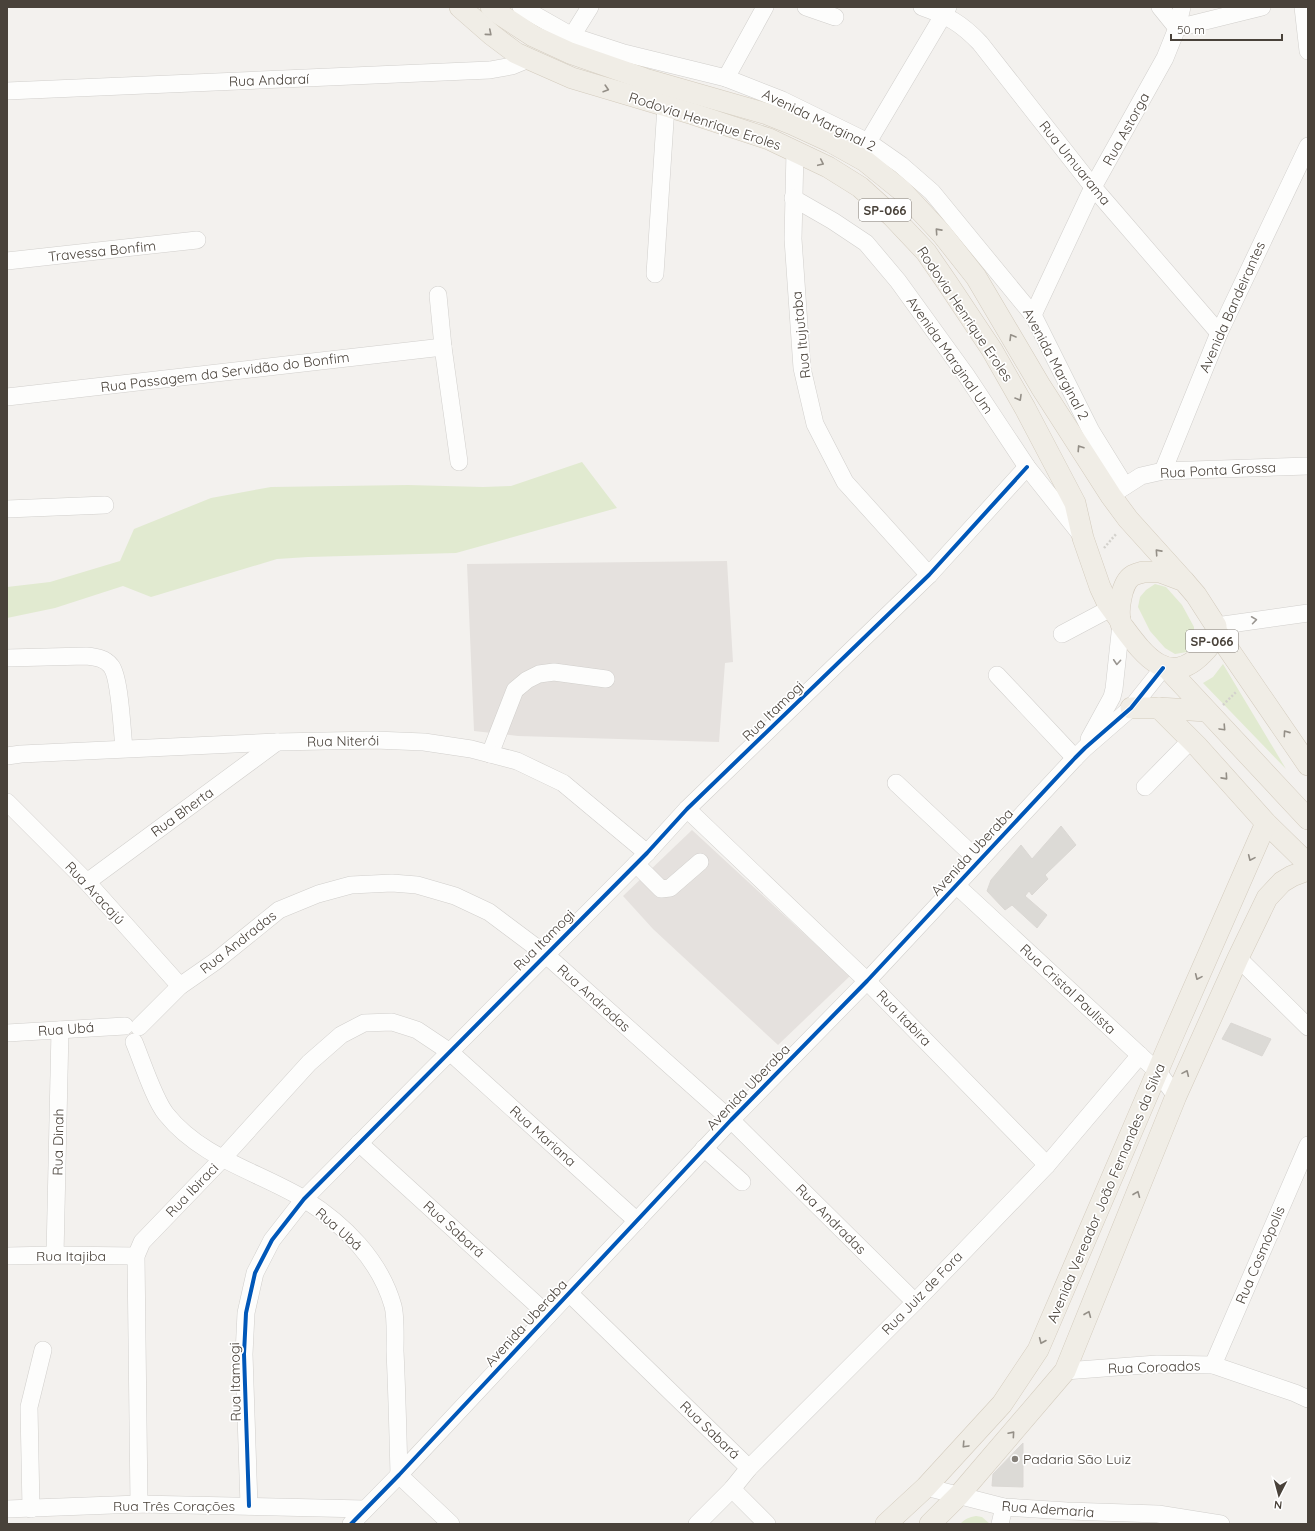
<svg xmlns="http://www.w3.org/2000/svg" width="1315" height="1531" viewBox="0 0 1315 1531" font-family="Quicksand,sans-serif">
<style>
.industrial{fill:#e5e1de}
.green{fill:#e1ead0}
.building{fill:#dcdad6;stroke:#dbd8d4}
.lines{fill:none;stroke-linecap:round;stroke-linejoin:round}
.minor-casing{stroke:#d1cfcc;stroke-width:18}
.major-casing{stroke:#d3cbbd;stroke-width:22}
.path{stroke:#d3d1cc;stroke-width:2.5;stroke-dasharray:2 2;stroke-linecap:butt}
.minor{stroke:#fdfdfc;stroke-width:17}
.major{stroke:#f0ede6;stroke-width:21}
.cycleway-casing{stroke:#fff;stroke-width:6}
.cycleway{stroke:#0057b8;stroke-width:4}
.oneway{stroke:#948f87}
.oneway2{stroke:#9a9691}
.poi-dot{fill:#847f79;stroke:#fff;stroke-width:1.5}
.labels{text-anchor:middle;stroke-width:3.5;stroke-linejoin:round;paint-order:stroke}
.shield{fill:#fff;stroke:#807b75;stroke-width:1}
.shield-label{font-size:13px;font-weight:bold;fill:#49423a}
.street-label{font-size:14px;fill:#49423a;stroke:#fff}
.poi-label{font-size:14px;fill:#49423a;stroke:#fff;text-anchor:start}
</style>
<rect width="100%" height="100%" fill="#f3f1ee"/>
<g class="industrial">
<path d="M727,561L733,662L725,663L719,742L518,736L474,731L467,564Z"/>
<path d="M692,830L850,976L778,1045L653,929L623,896Z"/>
</g>
<g class="green">
<path d="M582,462L617,508L456,553L308,557L277,559L151,597L123,586L55,608L7,618V587L50,582L120,561L134,529L211,498L271,487L408,485L483,487L511,486Z"/>
<path d="M1155,584L1166,587L1182,605L1194,627V642L1187,652L1175,654L1165,648L1150,631L1138,607L1140,597L1146,590Z"/>
<path d="M1223,664L1286,769L1203,683L1213,677Z"/>
<path d="M976,1516L982,1517L990,1524H960C965,1519 969,1517 976,1516Z"/>
</g>
<g class="building">
<path d="M1061,826L1076,845L1045,875L1048,879L1032,895L1029,891L1025,896L1047,915L1037,928L1012,905L1005,910L987,891L991,880L1021,845L1032,859Z"/>
<path d="M1231,1023L1271,1039L1262,1056L1222,1039Z"/>
<path d="M1023,1443V1487L992,1486L993,1474Z"/>
</g>
<g class="lines">
<defs>
<g id="minor">
<path d="M521,7L572,36L624,53L726,78L782,100L868,142L901,165L932,192L1033,315L1091,431L1125,486"/>
<path d="M806,7L835,17"/>
<path d="M922,7C948,16 961,23 980,43L1093,187L1219,333"/>
<path d="M1160,7L1177,28L1262,7"/>
<path d="M1303,7L1308,51"/>
<path d="M572,36L590,7"/>
<path d="M726,78L765,7"/>
<path d="M7,91L490,70L512,66L529,59"/>
<path d="M868,142L948,7"/>
<path d="M795,151L793,239L802,368L815,424L845,482L929,575"/>
<path d="M793,198L833,221L866,243L898,281L966,375L1027,467L1082,536"/>
<path d="M7,261L197,240"/>
<path d="M655,274L666,106"/>
<path d="M438,295L443,347L459,462"/>
<path d="M1033,315L1093,187L1165,58L1177,28L1182,7"/>
<path d="M7,397L443,347"/>
<path d="M1163,471L1219,333L1308,146"/>
<path d="M1116,492L1141,476L1163,471L1308,466"/>
<path d="M7,509L105,505"/>
<path d="M1216,626L1308,613"/>
<path d="M1062,634L1111,608"/>
<path d="M7,658L86,656C95,657 105,658 111,666C120,677 122,731 124,748"/>
<path d="M997,675L1075,758"/>
<path d="M1089,739L1112,697L1114,689L1121,624"/>
<path d="M490,754L515,690L527,680L539,674L554,672L606,679"/>
<path d="M7,756L21,754L277,742L375,740L424,742L471,749L517,761L563,783L647,853"/>
<path d="M896,783L979,861"/>
<path d="M1145,787L1191,740"/>
<path d="M7,802L87,882L180,986"/>
<path d="M687,809L867,981L1047,1165"/>
<path d="M636,864L661,889L670,888L700,862"/>
<path d="M87,882L277,742"/>
<path d="M956,885L1158,1072L1176,1096"/>
<path d="M1238,958L1308,1027"/>
<path d="M139,1027L180,986L216,961L279,910L318,894L351,885L392,883L417,885L455,896L489,912L545,954L731,1120L915,1302"/>
<path d="M7,1033L125,1026"/>
<path d="M134,1042C142,1061 154,1099 166,1114C201,1158 257,1171 304,1199C344,1224 380,1260 393,1306C396,1317 395,1339 395,1351C397,1393 398,1434 399,1475L451,1524"/>
<path d="M359,1143L548,1315"/>
<path d="M704,1148L742,1182"/>
<path d="M55,1255L60,1030"/>
<path d="M7,1256L55,1255L136,1256"/>
<path d="M569,1293L749,1468"/>
<path d="M1213,1365L1308,1145"/>
<path d="M1065,1371L1157,1364L1213,1365L1295,1393L1308,1399"/>
<path d="M926,1487L1004,1507L1067,1511L1158,1514L1221,1524"/>
<path d="M732,1489L767,1524"/>
<path d="M139,1504L136,1256L142,1242L222,1159L309,1063L341,1035L364,1023L392,1022L417,1030L450,1052L637,1221"/>
<path d="M249,1506L244,1354L246,1313L255,1273L272,1240L304,1199L647,853L687,809L929,575L1027,467"/>
<path d="M7,1509L139,1504L365,1509"/>
<path d="M31,1509L29,1407L43,1350"/>
<path d="M351,1524L399,1475L731,1120L867,981L1075,758L1085,748L1131,708L1163,668"/>
<path d="M697,1524L732,1489L749,1468L915,1302L1047,1165L1140,1055"/>
<path d="M1000,1524L1004,1507"/>
</g>
<g id="major">
<path d="M460,7L492,35L516,53L529,59L572,78L693,114L769,139L828,167L860,187L892,216L926,252L948,284L992,350L1025,408L1075,503L1083,538L1100,587L1107,602L1120,620"/>
<path d="M491,7L498,13L533,36L570,53L645,79L767,114L792,124L831,142L865,161L901,190L942,234L976,277L1041,387L1111,496L1128,519L1184,581"/>
<path d="M1143,572H1160L1184,581L1196,595L1216,626C1217,636 1210,646 1203,653C1167,690 1142,652 1121,624C1117,613 1121,583 1132,576C1135,574 1140,573 1143,572Z"/>
<path d="M1216,631L1308,765"/>
<path d="M1168,669L1308,819"/>
<path d="M1131,708H1159L1206,711"/>
<path d="M1159,708L1198,747L1266,823L1308,864"/>
<path d="M886,1524L926,1487L1002,1404L1038,1350L1174,1033L1266,823"/>
<path d="M930,1524L959,1495L1065,1371L1176,1096L1238,958L1267,898L1282,882L1292,876L1308,870"/>
</g>
</defs>
<use href="#minor" class="minor-casing"/>
<use href="#major" class="major-casing"/>
<g class="path">
<path d="M1104,548L1117,533"/>
<path d="M1223,705L1237,691"/>
</g>
<use href="#minor" class="minor"/>
<use href="#major" class="major"/>
<defs>
<g id="cycleway">
<path d="M249,1506L244,1354L246,1313L255,1273L272,1240L304,1199L647,853L687,809L929,575L1027,467"/>
<path d="M351,1524L399,1475L731,1120L867,981L1075,758L1085,748L1131,708L1163,668"/>
</g>
</defs>
<use href="#cycleway" class="cycleway-casing"/>
<use href="#cycleway" class="cycleway"/>
</g>
<defs><path id="oneway-chevron" d="M-2-3.5L2.5 0L-2 3.5" fill="none" stroke-width="1.6" stroke-linecap="round" stroke-linejoin="round"/></defs>
<g class="oneway">
<use href="#oneway-chevron" transform="translate(489 33) rotate(40)"/>
<use href="#oneway-chevron" transform="translate(606 89) rotate(17)"/>
<use href="#oneway-chevron" transform="translate(821 163) rotate(25)"/>
<use href="#oneway-chevron" transform="translate(938 231) rotate(-132)"/>
<use href="#oneway-chevron" transform="translate(1012 337) rotate(-121)"/>
<use href="#oneway-chevron" transform="translate(1019 398) rotate(60)"/>
<use href="#oneway-chevron" transform="translate(1080 448) rotate(-123)"/>
<use href="#oneway-chevron" transform="translate(1158 552) rotate(-132)"/>
<use href="#oneway-chevron" transform="translate(1223 728) rotate(47)"/>
<use href="#oneway-chevron" transform="translate(1286 733) rotate(-125)"/>
<use href="#oneway-chevron" transform="translate(1225 777) rotate(48)"/>
<use href="#oneway-chevron" transform="translate(1251 858) rotate(114)"/>
<use href="#oneway-chevron" transform="translate(1198 977) rotate(114)"/>
<use href="#oneway-chevron" transform="translate(1186 1073) rotate(-66)"/>
<use href="#oneway-chevron" transform="translate(1137 1194) rotate(-68)"/>
<use href="#oneway-chevron" transform="translate(1088 1314) rotate(-68)"/>
<use href="#oneway-chevron" transform="translate(1042 1341) rotate(113)"/>
<use href="#oneway-chevron" transform="translate(1012 1434) rotate(-49)"/>
<use href="#oneway-chevron" transform="translate(965 1445) rotate(133)"/>
</g>
<g class="oneway2">
<use href="#oneway-chevron" transform="translate(1254 620) rotate(-8)"/>
<use href="#oneway-chevron" transform="translate(1117 662) rotate(94)"/>
</g>
<circle class="poi-dot" cx="1015" cy="1459" r="4"/>
<g class="labels">
<g class="shield">
<rect x="859" y="199" width="52" height="22" rx="3"/>
<rect x="1186" y="630" width="52" height="22" rx="3"/>
</g>
<g class="shield-label">
<text x="885" y="215">SP-066</text>
<text x="1212" y="646">SP-066</text>
</g>
<g class="street-label">
<text transform="translate(269 80) rotate(-2)" y="5">Rua Andaraí</text>
<text transform="translate(819 120) rotate(26)" y="5">Avenida Marginal 2</text>
<text transform="translate(705 121) rotate(18)" y="5">Rodovia Henrique Eroles</text>
<text transform="translate(1126 129) rotate(-61)" y="5">Rua Astorga</text>
<text transform="translate(1075 163) rotate(51)" y="5">Rua Umuarama</text>
<text transform="translate(102 251) rotate(-6)" y="5">Travessa Bonfim</text>
<text transform="translate(1232 307) rotate(-66)" y="5">Avenida Bandeirantes</text>
<text transform="translate(965 314) rotate(56)" y="5">Rodovia Henrique Eroles</text>
<text transform="translate(801 335) rotate(-96)" y="5">Rua Itujutaba</text>
<text transform="translate(950 355) rotate(55)" y="5">Avenida Marginal Um</text>
<text transform="translate(1056 364) rotate(62)" y="5">Avenida Marginal 2</text>
<text transform="translate(225 372) rotate(-7)" y="5">Rua Passagem da Servidão do Bonfim</text>
<text transform="translate(1218 470) rotate(-3)" y="5">Rua Ponta Grossa</text>
<text transform="translate(773 711) rotate(-44)" y="5">Rua Itamogi</text>
<text transform="translate(343 741) rotate(-1)" y="5">Rua Niterói</text>
<text transform="translate(182 812) rotate(-36)" y="5">Rua Bherta</text>
<text transform="translate(972 852) rotate(-47)" y="5">Avenida Uberaba</text>
<text transform="translate(95 893) rotate(47)" y="5">Rua Aracajú</text>
<text transform="translate(544 940) rotate(-45)" y="5">Rua Itamogi</text>
<text transform="translate(238 942) rotate(-38)" y="5">Rua Andradas</text>
<text transform="translate(1068 989) rotate(43)" y="5">Rua Cristal Paulista</text>
<text transform="translate(594 998) rotate(42)" y="5">Rua Andradas</text>
<text transform="translate(904 1018) rotate(46)" y="5">Rua Itabira</text>
<text transform="translate(66 1029) rotate(-4)" y="5">Rua Ubá</text>
<text transform="translate(748 1087) rotate(-46)" y="5">Avenida Uberaba</text>
<text transform="translate(543 1136) rotate(42)" y="5">Rua Mariana</text>
<text transform="translate(58 1142) rotate(-89)" y="5">Rua Dinah</text>
<text transform="translate(192 1190) rotate(-46)" y="5">Rua Ibiraci</text>
<text transform="translate(1106 1193) rotate(-67)" y="5">Avenida Vereador João Fernandes da Silva</text>
<text transform="translate(831 1219) rotate(45)" y="5">Rua Andradas</text>
<text transform="translate(339 1229) rotate(41)" y="5">Rua Ubá</text>
<text transform="translate(454 1229) rotate(42)" y="5">Rua Sabará</text>
<text transform="translate(1260 1255) rotate(-67)" y="5">Rua Cosmópolis</text>
<text x="71" y="1261">Rua Itajiba</text>
<text transform="translate(922 1293) rotate(-46)" y="5">Rua Juiz de Fora</text>
<text transform="translate(526 1323) rotate(-47)" y="5">Avenida Uberaba</text>
<text transform="translate(1154 1367) rotate(-2)" y="5">Rua Coroados</text>
<text transform="translate(235 1382) rotate(-91)" y="5">Rua Itamogi</text>
<text transform="translate(710 1430) rotate(44)" y="5">Rua Sabará</text>
<text x="174" y="1511">Rua Três Corações</text>
<text transform="translate(1048 1509) rotate(4)" y="5">Rua Ademaria</text>
</g>
<g class="poi-label">
<text x="1023" y="1464">Padaria São Luiz</text>
</g>
</g>
<rect width="1315" height="1531" fill="none" stroke="#49423a" stroke-width="16"/>
<g transform="translate(1279 1495) rotate(186)" stroke="#ffffff" stroke-width="3" paint-order="stroke">
<path d="M0-3L7 15L0 10L-7 15Z" fill="#49423a"/>
<text y="-6" font-size="11" font-weight="bold" text-anchor="middle" fill="#49423a">N</text>
</g>
<path d="M1171 34v6h111v-6" fill="none" stroke="#49423a" stroke-width="2"/>
<text x="1177" y="34" font-size="12" fill="#49423a" stroke="#ffffff" stroke-width="3" paint-order="stroke">50 m</text>
</svg>
